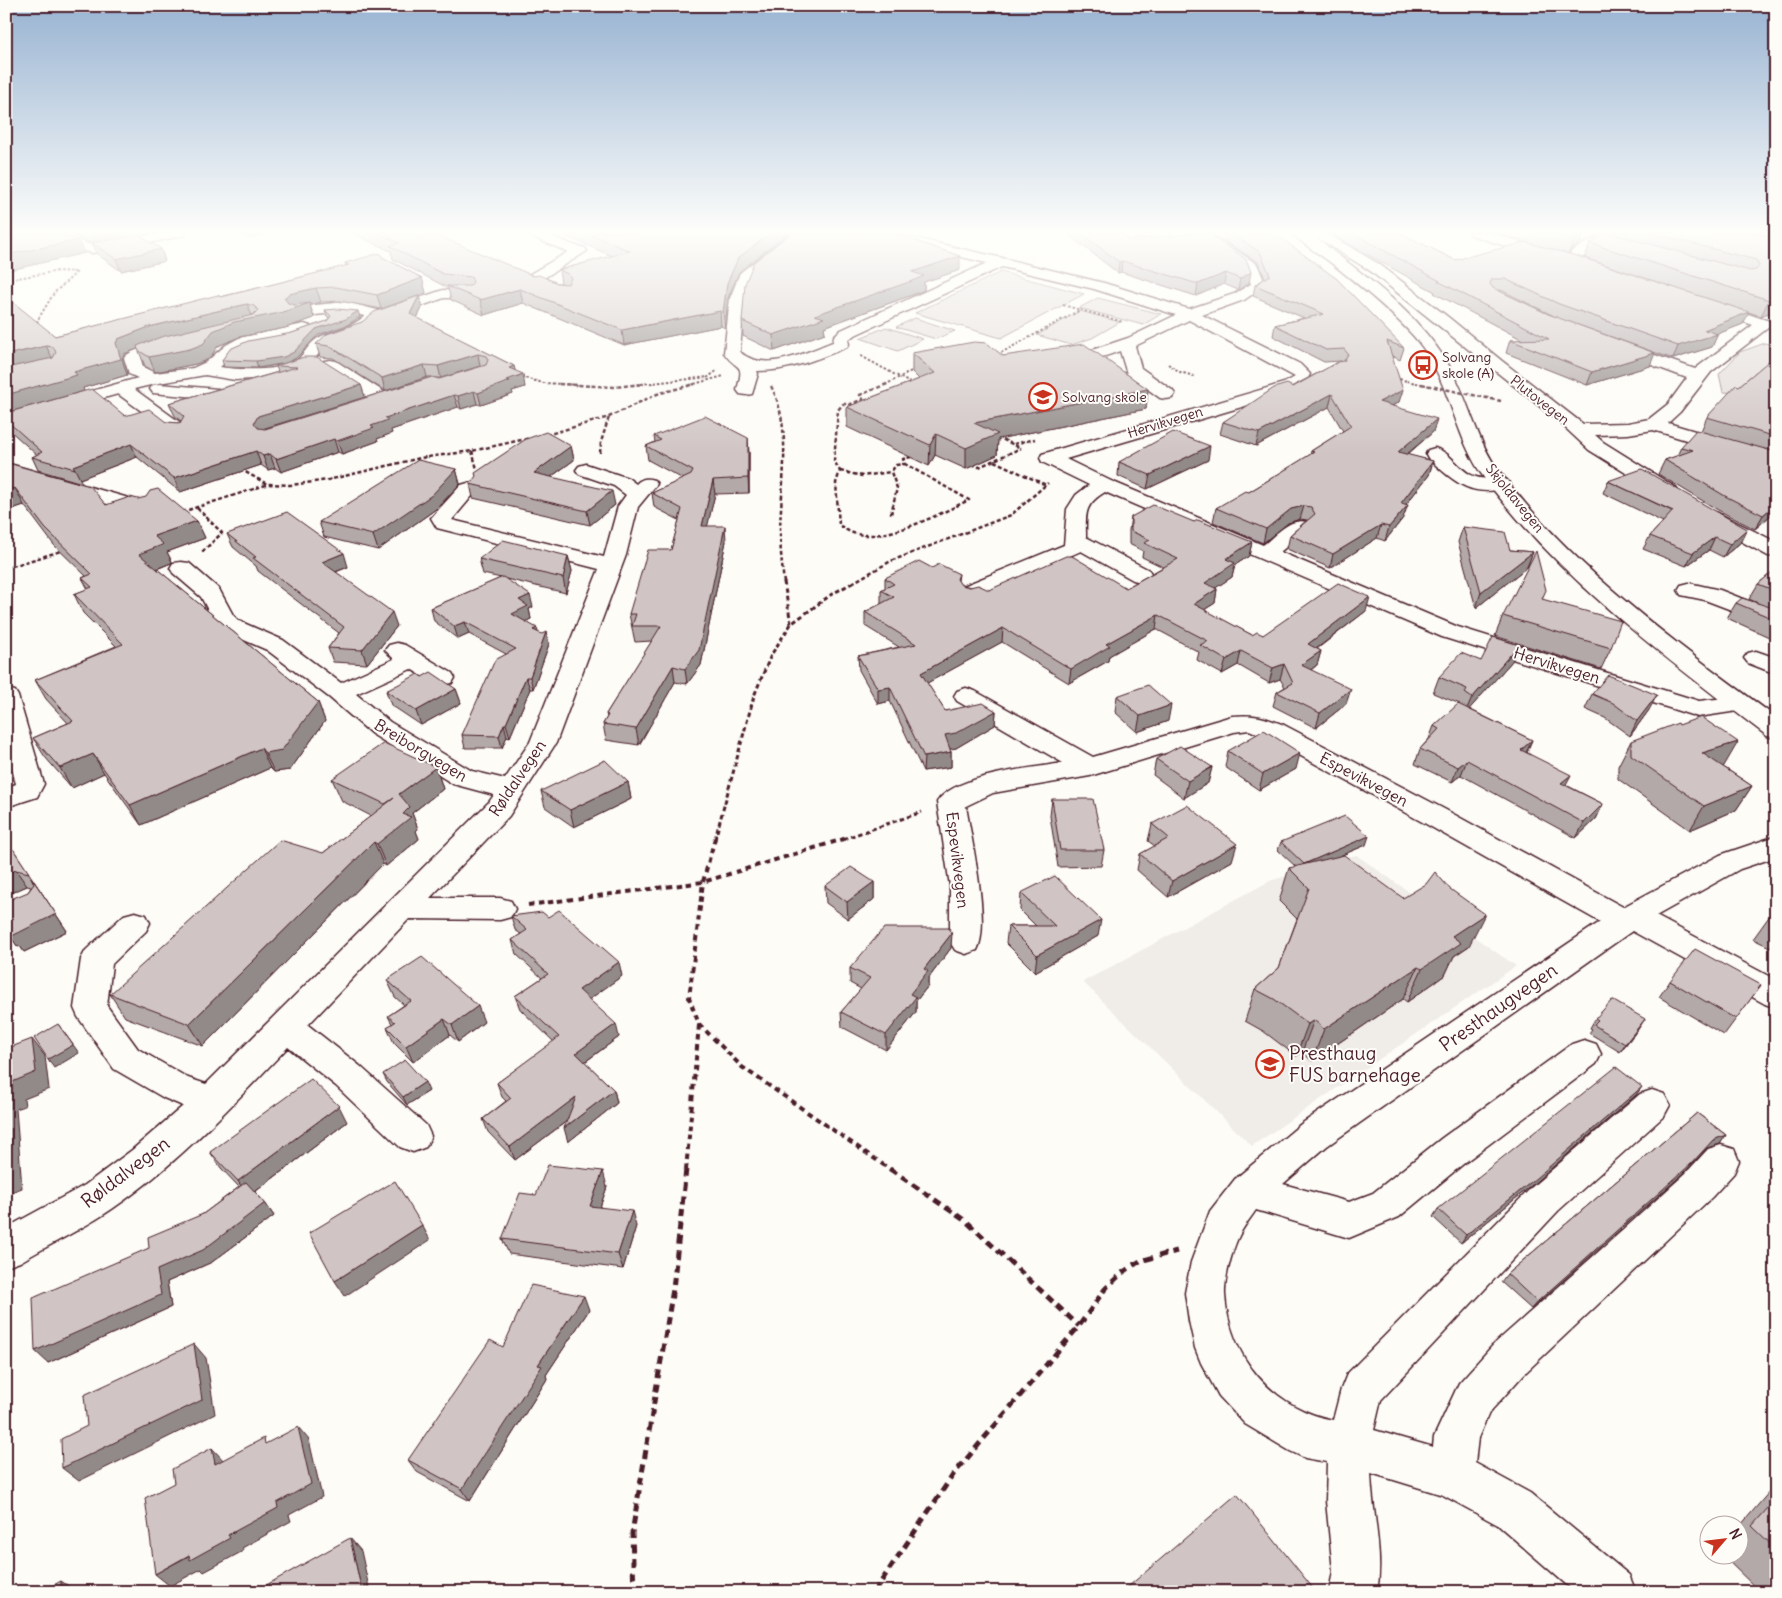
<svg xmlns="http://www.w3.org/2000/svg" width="1782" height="1598" viewBox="0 0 1782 1598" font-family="Delius,sans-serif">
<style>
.built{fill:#f0ece8}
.green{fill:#e3dcda;stroke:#967e82}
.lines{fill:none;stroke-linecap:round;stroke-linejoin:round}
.minor-casing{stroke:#4a1f2b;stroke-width:3}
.major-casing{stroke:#4a1f2b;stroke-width:3}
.path-far4{stroke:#4a1f2b;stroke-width:2;stroke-dasharray:2.5 2;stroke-linecap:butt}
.path-far3{stroke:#4a1f2b;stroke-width:2.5;stroke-dasharray:4 2.5;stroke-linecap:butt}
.path-far2{stroke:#4a1f2b;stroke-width:3;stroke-dasharray:4.5 3;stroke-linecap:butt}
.path-far1{stroke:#4a1f2b;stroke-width:4;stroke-dasharray:5.5 4.5;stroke-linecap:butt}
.path{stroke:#4a1f2b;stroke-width:5;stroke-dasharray:8 5.5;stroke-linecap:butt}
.minor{fill:#fdfcf7;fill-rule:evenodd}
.major{fill:#fdfcf7;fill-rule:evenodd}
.path-bridge-far1{stroke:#4a1f2b;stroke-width:2;stroke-dasharray:2.5 2;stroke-linecap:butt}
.path-bridge{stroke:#4a1f2b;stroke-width:2.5;stroke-dasharray:4 2.5;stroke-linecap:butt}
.wall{fill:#b3a9a9;stroke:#4a1f2b;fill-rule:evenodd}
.shaded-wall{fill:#928a89;stroke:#4a1f2b}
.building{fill:#d0c5c4;stroke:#4a1f2b}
.labels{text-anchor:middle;stroke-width:4;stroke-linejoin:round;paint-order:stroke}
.far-poi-label{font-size:14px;fill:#4a1f2b;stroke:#fdfcf7;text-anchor:start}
.far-street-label{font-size:14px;fill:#4a1f2b;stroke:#fdfcf7}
.street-label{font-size:16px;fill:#4a1f2b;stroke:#fdfcf7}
.near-street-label{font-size:19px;fill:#4a1f2b;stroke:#fdfcf7}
.near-poi-label{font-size:19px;fill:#4a1f2b;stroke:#fdfcf7;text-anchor:start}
</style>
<rect width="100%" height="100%" fill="#fdfcf7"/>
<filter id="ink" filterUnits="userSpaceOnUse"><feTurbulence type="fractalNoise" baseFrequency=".02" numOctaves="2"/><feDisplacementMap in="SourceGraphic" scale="10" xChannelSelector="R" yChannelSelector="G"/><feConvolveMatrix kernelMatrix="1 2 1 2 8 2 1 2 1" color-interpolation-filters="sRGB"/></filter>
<g filter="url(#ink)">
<path class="built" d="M1356,855L1516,966L1252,1146L1083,982L1270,881Z"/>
<g class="green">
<path d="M1001,272L1084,294L1001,338L915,313Z"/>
<path d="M1098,298L1161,314L1143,325L1079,308Z"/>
<path d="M1080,311L1120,322L1092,338L1071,345L1037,335Z"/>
<path d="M915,318L955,331L936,339L896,327Z"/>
<path d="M886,327L923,339L898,351L860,338Z"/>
<path d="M1765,343L1776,346V395L1723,392L1719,374L1740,352Z"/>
</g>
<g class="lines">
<defs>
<g id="minor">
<path d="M52,232C56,232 63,231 67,232C77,236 83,245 95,245C126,243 155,230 187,232L185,235L131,247L92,253L76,249Z"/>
<path d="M527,232H543L573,245L585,248L587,251L544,278L570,290L572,293L570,296H560L531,282L529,279L530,274L568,252L528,235Z"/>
<path d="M792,232H807L753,275L744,298L740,352C765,374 806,352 833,342L834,336L841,330L987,263L868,235L867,232H888L1002,258L1104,283L1189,309L1234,294L1251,284L1246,269L1191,232H1207L1257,264L1266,285L1244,300L1202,315L1300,364L1310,374L1308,378L1309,380L1296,391L1066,459L1111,481L1263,545C1276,535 1290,517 1307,522L1310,526L1307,530L1280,552L1458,627L1699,701L1742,696L1751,699L1755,704L1751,709L1698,717L1442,637L1105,492C1083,505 1086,515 1086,537L1149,570L1152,575L1149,580L1141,582L1133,580L1081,551L977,597L969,599L961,597L958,592L961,587L1064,545L1067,509L1076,495L1089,485L1042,462L1040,458L1042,454L1284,383L1295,377L1189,320L1135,346L1141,368L1172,390L1175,394L1172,398L1166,399L1160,398L1127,374L1120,351C1103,357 1072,368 1055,363L1053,360L1055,357L1092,350L1128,338L1176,315L1094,289L1002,267L853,336L848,340L849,344L847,347C818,359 789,371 757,371L758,374L752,394L746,395L740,394L737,390C745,360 738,373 724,353L730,298L740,273Z"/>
<path d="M1308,232H1324L1379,264L1448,317L1502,361L1583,424L1628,423L1649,419L1668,404L1687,378L1611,350L1609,347L1611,344H1623L1695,369L1753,325L1706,309L1703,306L1706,303H1716L1769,321L1772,324L1769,327L1711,372L1680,412L1668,423L1776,455V467L1653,430L1628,434L1595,435L1603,442L1675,487L1678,491L1675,495L1668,497L1661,495L1589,450L1558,421L1369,270Z"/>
<path d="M1469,232H1488L1555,253L1557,256L1550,260L1545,259L1471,235Z"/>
<path d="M1598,236L1605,240L1603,243L1582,258L1611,269L1613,272L1611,275L1606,276L1574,266L1568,258L1572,251Z"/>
<path d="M443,290L473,292L475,295L473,298H444L376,322L365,332L330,344L320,352L307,369L280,377L235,380L205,375L159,383L134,389L185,426L188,430L185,434L179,435L173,434L118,394L6,426V415L138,378L129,374L124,358C131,348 162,342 175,339L181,341L183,344L181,347L141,360L143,367L155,373L193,368L206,362L226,345L239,338L304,324L310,326L312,329L310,332L251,345L238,351L220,367C238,370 280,372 296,361C305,354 309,342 320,337C338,329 349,329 365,316L346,312L315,315L275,325L270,323L267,320L270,317L315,305L346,302L381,311Z"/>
<path d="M330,360L336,361L389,395L392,399L389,403C377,407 362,415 349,412L346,408L349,404L369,398L324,369L322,365L324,361Z"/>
<path d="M159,384L218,389L224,390L227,394L224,398L218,399L153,393L150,389L153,385Z"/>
<path d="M1435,448C1450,452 1458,468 1471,475C1482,481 1495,477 1507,480L1510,484L1507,488C1469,498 1454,481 1428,458L1426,454L1428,450Z"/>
<path d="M6,463L153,505L156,509L153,513L146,515L6,475Z"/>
<path d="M586,464L628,478L636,484C642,478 646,478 654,480L657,484L638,507L626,555L556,743L509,816L430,898H500L511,901L515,909L511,917L500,920L409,919L308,1025L360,1066L426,1125L431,1136L426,1147L413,1152L400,1147L336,1086L288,1047C233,1104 178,1164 112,1209C83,1229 50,1244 20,1262L6,1267V1228L85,1185L132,1150L183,1106L164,1098L114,1069L78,1017L74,1008L81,959L86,950L124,915L135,912L146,915L150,923L146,931L112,964L107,1006L138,1049L188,1078L206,1084L489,802L494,795L453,784L372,734L330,698L267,650L223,631L212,618L201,597L173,573L170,568L173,563L181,562L189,563L219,589L233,615L239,621L283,640L341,683L394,659L385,650L389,645L397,643L405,645L452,673L455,678L452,683C436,687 424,677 411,669L356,694L390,722L472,771L505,779L530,742L599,569L437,528L431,518L461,485L468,483L475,485L478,489L452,520L604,557L618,506L626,495L614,486L579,474L576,470L579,466Z"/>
<path d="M1711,511L1718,513L1776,542V557L1768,556L1704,521L1701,517L1704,513Z"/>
<path d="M1689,583L1720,590L1776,612V627L1705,600L1681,595L1678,590L1681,585Z"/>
<path d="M1756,651L1776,658V674L1748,663L1744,658L1748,653Z"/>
<path d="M966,688L975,691L1093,757L1232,716C1255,714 1263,717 1284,725L1446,810L1623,907L1720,855L1776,836V857L1740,869L1656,916L1776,980V1008L1765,1004L1632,931L1327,1146L1283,1184L1349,1202L1373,1193L1442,1138L1572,1044L1584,1040L1596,1044L1601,1054L1596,1064L1468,1160L1399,1217L1349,1238L1256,1210C1251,1217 1245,1225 1241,1232C1233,1246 1224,1279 1225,1295C1229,1357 1272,1408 1333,1420L1341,1389L1347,1374L1532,1187L1640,1094L1652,1090L1664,1094L1670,1105L1664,1116L1558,1211L1381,1400L1374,1430L1433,1447L1434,1437L1459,1383L1494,1344L1622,1231L1686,1173L1708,1149L1721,1145L1734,1149L1739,1161L1734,1173L1712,1197L1524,1374L1489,1413L1478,1438L1475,1463L1530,1493L1629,1575L1636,1592H1575L1498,1525L1443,1495L1371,1473C1372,1513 1384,1553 1377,1592H1329L1333,1571L1326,1501L1327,1462L1305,1458L1290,1451L1245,1424L1219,1396L1201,1363L1195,1348L1189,1321L1185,1293L1191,1262L1210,1211L1235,1179L1301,1124L1600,922L1426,824L1266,737L1249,730L1234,732L1090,776L993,793L966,806C971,837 991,925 977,950L966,954L955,950L950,942V886L937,802C954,775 1033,768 1063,763L957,701L954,696L957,691Z"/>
<path d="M6,689L15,691L18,696L44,784L37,797L6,807V788L16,784L6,745Z"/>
</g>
<path id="major" d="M1292,232C1296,232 1303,231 1307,232C1316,235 1326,246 1334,252C1378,285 1424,321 1451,369C1469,401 1477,442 1499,471C1574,570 1678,645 1776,717V738L1767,736C1667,659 1562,581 1485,479C1454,438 1451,381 1417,340C1395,314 1358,284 1330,262C1320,254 1297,241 1292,232Z"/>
</defs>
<use href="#minor" class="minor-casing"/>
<use href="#major" class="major-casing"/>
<g class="path-far4">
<path d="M6,280L58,271L77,272L54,293L37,321L39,323"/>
<path d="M1063,305L1123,322"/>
<path d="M997,355L1080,310"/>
<path d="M861,356L912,384"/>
<path d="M1168,364L1180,372L1194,376"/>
<path d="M521,377L543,383L581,385"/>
<path d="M707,378L718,370"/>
<path d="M1395,378L1407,381"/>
<path d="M632,385L709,377"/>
<path d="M690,385L724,376"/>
<path d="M885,385L915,369"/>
</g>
<g class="path-far3">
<path d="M559,384L614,387L644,384"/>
<path d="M887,384L860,395L863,399L851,404H843L838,410L834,461L840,471L836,483L839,525C843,528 848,531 853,533C886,543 939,514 969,500L905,464L903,459L911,457"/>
<path d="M771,386C793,429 781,483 780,530C780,547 782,565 784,583"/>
<path d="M546,435L609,417L657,394L695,384"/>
<path d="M997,437L1021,448"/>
<path d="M1014,444L1035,439"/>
<path d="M472,451L477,469"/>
<path d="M600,453L601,442L609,417"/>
<path d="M994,461L1046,485"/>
<path d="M972,464L979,467L1021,448"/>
<path d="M240,469L267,484L291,485L328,480L420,458L472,451L530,438"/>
<path d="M840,471L862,476L891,472"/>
<path d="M197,508L222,533L201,553"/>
<path d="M182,512L266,485"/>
<path d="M891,514L897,488L891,472L896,465L905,464"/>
<path d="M6,568L64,550"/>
<path d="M852,583L891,561L1011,515L1048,483"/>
</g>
<g class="path-far2">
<path d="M784,582L791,624"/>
<path d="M715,839L754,696L771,655L791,624L832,594L854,582"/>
<path d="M843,839L922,812"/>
</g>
<g class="path-far1">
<path d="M715,838L703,882L689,998L699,1024L742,1067L891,1170"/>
<path d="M528,905L703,882L847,838"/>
<path d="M686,1170L699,1025"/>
</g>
<g class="path">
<path d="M890,1169L967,1222L1079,1326"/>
<path d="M634,1592L632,1533L673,1289L686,1169"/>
<path d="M874,1592L953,1475L1079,1326L1105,1289L1122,1273L1140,1261L1177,1251"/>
</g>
<use href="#minor" class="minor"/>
<use href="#major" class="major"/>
<path class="path-bridge-far1" d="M1407,381L1426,385"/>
<path class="path-bridge" d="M1421,384L1501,401"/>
</g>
<g class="wall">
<path d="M70,232H155L139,235L161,249L165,261L121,271L97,254L92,243H93L84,240Z"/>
<path d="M238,232H275L249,238Z"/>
<path d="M349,232H412L420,238L534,276L557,283H561L559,270L612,256L556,232H789L739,272L728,298L725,328L721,326L624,345L523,303L484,315L451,300L448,288L393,259L391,251Z"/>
<path d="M1065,232H1119L1131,240L1206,232L1249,283L1238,290L1224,284L1196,296L1121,272L1118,273Z"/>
<path d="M1217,232H1273L1404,348L1400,360L1392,356L1399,402L1392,406L1433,432L1407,455L1433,461L1429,475L1406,504L1403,518L1385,541L1377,538L1330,568L1287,549L1290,535L1307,520L1300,519L1288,523L1263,543L1213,522L1216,508L1249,492L1310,455L1311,451L1343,431L1329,407L1256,446L1220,434L1223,422L1341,361L1324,362L1273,336L1275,325L1304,318L1253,296L1255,285L1265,278L1258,262L1224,241L1225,235Z"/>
<path d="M1327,232H1398L1455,260L1536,245L1491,232H1585L1581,243L1571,249L1568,254L1675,288L1585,258L1590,243L1600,236L1586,232H1765L1761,234L1776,238V310L1761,316L1748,312L1743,324L1717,334L1712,347L1673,359L1567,321L1650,366L1587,385L1506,353L1510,340H1523L1434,293L1435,292ZM1498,290H1501L1554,316L1548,314Z"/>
<path d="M382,257L422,278L426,293L381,309L340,301L321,302L310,305L314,318L285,328L239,337L218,346L209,359L196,364L155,372L145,366L138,349L124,354L122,359L127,375L83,388L84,391L125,416L166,422L180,423L181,421L175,416L169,403L278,372L276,366L278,365L258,368L224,367L222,360L292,333L327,321L329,318L327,316L325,310L360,317L347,325L318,335L296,358L292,361L361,385L365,397L265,429L431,377H427L385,391L333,358L320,357L316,344L362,322L419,296L422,308L417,318L514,366L515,370L525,387L512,391L513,394L481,405L477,404L461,409L458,407L391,430L392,433L377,439L378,441L342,454L338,452L281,472L275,468L268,470L261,465L180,492L137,457L80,479L82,483L38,470L32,457L37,455L6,427V305L55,336L270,285L346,266L345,263ZM480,366L482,367L439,379L433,378H441Z"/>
<path d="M960,270L924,282V290L912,295L824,327L825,333L774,351L743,336L742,321Z"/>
<path d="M912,353L1003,356L1148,389L1146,409L998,439L997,455L966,469L935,455L929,466L847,427V407L919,379L912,372Z"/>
<path d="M1776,355V516L1771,515L1755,529L1718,510L1658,474L1665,460L1677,456L1681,447L1701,431L1707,417L1739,386Z"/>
<path d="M654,436L749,452V493L715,494L707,526L726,541L701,665L687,684L675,682L639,745L606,740L603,724L607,717L606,714L652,641L635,642L629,614L671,550L679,520L654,507L652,493L683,479L648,460L646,446L655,442Z"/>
<path d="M571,446L574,460L551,477L615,505L590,525L473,498L470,484Z"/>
<path d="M1208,460L1147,489L1118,476L1119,462Z"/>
<path d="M6,464L106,505L197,521L205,538L167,552L172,562L171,563L157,569L318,702L325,721L290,770L274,772L270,768L141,825L104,773L72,788L45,757L33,738L68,723L46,699L35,680L116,646L83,613L74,594L88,589L82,578L86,576L54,545L24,505L6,511Z"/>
<path d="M456,469L460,484L436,509L378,550L324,537L319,522Z"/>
<path d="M1608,481L1740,543L1723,557L1709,550L1686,566L1643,549L1650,536L1663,522L1603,493Z"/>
<path d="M1131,517L1194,522L1252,542L1249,556L1235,565L1232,577L1215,588L1217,589L1215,603L1204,610L1252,635H1263L1366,611L1317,649L1321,651L1317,665L1311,670L1346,704L1316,728L1273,706L1277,692L1285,687L1280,679L1269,683L1238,665L1222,674L1197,660L1199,652L1156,629L1109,656L1108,661L1069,683L1002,642L927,683L945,711H996L995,725L956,748L950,749L951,752V767L923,771L890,701L878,704L859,670L858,656L899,647L865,626V612L881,604V590L885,588V578L932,568L959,574L958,581L961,585L989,590L1126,588L1163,567L1142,557L1143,551L1129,544V530Z"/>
<path d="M1463,527L1510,550L1533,552L1527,567L1476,608L1458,542Z"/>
<path d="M227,534L348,567L336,572L397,626L367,664L333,662L328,648L339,633L258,571L256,566L233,547Z"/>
<path d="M568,556L572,571L566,593L506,579L533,607L529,609L531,619L525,621L539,633L549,644L533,689H530L510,737L507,736L502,748H465L462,735L506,654L469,634L458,639L434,621L431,608L501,578L483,574L479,559Z"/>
<path d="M1776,569V631L1769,637L1727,618L1736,603L1760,604L1749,599L1758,584Z"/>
<path d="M1542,599L1611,648L1601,669L1495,636L1503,616Z"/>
<path d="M1519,645L1512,661L1469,709L1532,740L1527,752L1566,785L1603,804L1596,819L1576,838L1461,775L1452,782L1415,764L1420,749L1429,739L1434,726L1460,704L1433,693L1439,677L1481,661Z"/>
<path d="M422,677L456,689L461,703L421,725L391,705L386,691Z"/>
<path d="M1592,694L1649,710L1630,736L1605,718L1585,709Z"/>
<path d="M1117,696L1168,721L1137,732L1115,712Z"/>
<path d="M1631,741L1724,766H1722L1752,786L1736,810L1690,830L1618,779V766Z"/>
<path d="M1228,751L1296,769L1259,790L1225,767Z"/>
<path d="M1156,759L1212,767L1208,783L1184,798L1153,775Z"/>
<path d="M436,767L443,789L412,813L418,829L416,831L419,839L386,866L383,864L203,1046L125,1017L110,994L323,853L371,816L342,801L332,779Z"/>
<path d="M628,782L631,799L574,827L545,807L541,791Z"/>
<path d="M1052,799L1104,850L1101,866L1058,867L1050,816Z"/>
<path d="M1152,824L1232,861L1168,897L1137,870L1140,854L1155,846L1148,841Z"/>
<path d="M1281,842L1366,845L1337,857L1469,946L1454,956L1445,975L1407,1002L1403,999L1312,1061L1302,1052L1296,1056L1263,1031L1245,1021L1255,989L1279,968L1297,919L1279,901L1289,868L1296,867L1278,850Z"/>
<path d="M13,849L67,931L24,952L20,946L18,947L6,931L31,887L27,886L6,895V852Z"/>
<path d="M874,882V899L848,919L826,903L825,886Z"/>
<path d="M1021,893L1098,936L1035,972L1006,943L1008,926H1036L1020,910Z"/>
<path d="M1776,907V950L1753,939Z"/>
<path d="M511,916L548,917L622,976L589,999L619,1037L585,1062L614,1090L617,1103L568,1142L567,1121L515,1160L488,1132L483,1119L506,1101L502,1097L497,1083L554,1042L520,1009L515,996L542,978L516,954L512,940L521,934L515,930Z"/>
<path d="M951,948L928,979V986L916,1001V1012L886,1050L842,1027L841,1012L861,989L850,983V968Z"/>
<path d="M387,980L484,1022L458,1042L450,1035L413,1062L394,1043L387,1027L392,1024L388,1016L404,1005L395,997Z"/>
<path d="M1670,981L1761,985L1724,1035L1659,997Z"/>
<path d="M1595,1019L1639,1028L1620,1052L1589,1033L1592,1029L1590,1028Z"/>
<path d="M383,1074L429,1091L407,1105L387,1082Z"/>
<path d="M1636,1095L1531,1186L1461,1243L1433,1217L1438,1209Z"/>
<path d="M1697,1113L1726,1135L1720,1144L1707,1148L1685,1172L1531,1309L1501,1282L1507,1274Z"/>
<path d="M347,1122L255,1192L265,1203L274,1216L212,1262L167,1282L171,1307L48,1363L149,1248L203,1214L239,1187L221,1168L210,1152Z"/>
<path d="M607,1187L600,1207L636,1226L623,1269L509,1254L502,1239L536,1195Z"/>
<path d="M589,1310L546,1375L547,1379L470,1501L417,1472L408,1460L503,1347Z"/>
<path d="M1776,1484V1592H1760L1723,1556H1740V1526Z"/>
</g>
<g class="shaded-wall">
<path d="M90,232H155L118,240L95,243Z"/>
<path d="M247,232H275L249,238Z"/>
<path d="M772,232H789L739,272L728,298L725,328L723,313L727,283L738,258Z"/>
<path d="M1580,232H1585L1581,243L1571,249L1568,255L1574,239L1576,234Z"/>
<path d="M1747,232H1765L1740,247Z"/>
<path d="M79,240L85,253L6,271V255Z"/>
<path d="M161,249L165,261L121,271L116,259Z"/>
<path d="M960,256V270L924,282V290L912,295L824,327L825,333L774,351L773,335L815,315L912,272Z"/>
<path d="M1122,261L1121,272L1118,273L1119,262Z"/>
<path d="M1251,272L1249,283L1238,290L1240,279Z"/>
<path d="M1226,273L1224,284L1196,296L1198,284Z"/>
<path d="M422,278L426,293L381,309L377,295Z"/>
<path d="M316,288L321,302L310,305L314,318L285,328L239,337L218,346L209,359L196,364L155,372L149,357L156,342L124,354L122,359L127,375L83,388L84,391L6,413V395L74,372L116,343L118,339L149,327L247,304L253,318L284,298L289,294Z"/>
<path d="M520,289L523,303L484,315L480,300Z"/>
<path d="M419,296L422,308L413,326L410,314Z"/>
<path d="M1776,297V310L1761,316L1769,300Z"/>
<path d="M358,311L360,317L347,325L318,335L296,358L286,363L258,368L256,361L316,329Z"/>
<path d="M720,311L721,326L624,345L622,330Z"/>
<path d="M1749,312L1743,324L1715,335L1718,334L1712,347L1673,359L1678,346L1704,330Z"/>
<path d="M46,346L54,361L6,372V355Z"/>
<path d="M1655,353L1650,366L1587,385L1592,372Z"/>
<path d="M478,354L480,366L441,378L438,366Z"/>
<path d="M424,365L427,377L385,391L382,378Z"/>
<path d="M514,366L516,377L523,374L525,387L512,391L513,394L481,405L478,393L507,380L509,368Z"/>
<path d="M361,385L365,397L262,429L258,436L254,423L258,416Z"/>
<path d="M1148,389L1146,409L998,439L997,455L966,469V448L974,423Z"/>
<path d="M1403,390L1399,402L1376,415L1379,402Z"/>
<path d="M474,391L477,404L461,409L458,396Z"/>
<path d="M1332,394L1329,407L1256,446L1259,433Z"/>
<path d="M454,395L458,407L391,430L392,433L377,439L378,441L342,454L337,441L371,426L385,418Z"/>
<path d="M1437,419L1433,432L1394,465L1398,452Z"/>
<path d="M936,434L935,455L929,466L930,445Z"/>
<path d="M748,438L749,452V493L748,478Z"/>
<path d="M334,439L338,452L281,472L276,459Z"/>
<path d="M131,444L137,457L80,479L75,469L73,466Z"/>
<path d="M571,446L574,460L537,487L534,473Z"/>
<path d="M1210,446L1208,460L1147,489L1150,475Z"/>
<path d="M256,451L261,465L180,492L174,478Z"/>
<path d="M270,454L275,468L268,470L263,456Z"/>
<path d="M1433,461L1429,475L1397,516L1401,503Z"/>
<path d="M456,469L460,484L436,509L378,550L373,535Z"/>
<path d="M713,480L715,494L704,541L702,526Z"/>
<path d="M15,488L24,505L6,511V490Z"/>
<path d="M612,491L615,505L590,525L587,511Z"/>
<path d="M1776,504V507L1771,515L1755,529L1763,515Z"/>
<path d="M1408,505L1403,518L1385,541L1389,527Z"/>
<path d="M1304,506L1300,519L1288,523L1263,543L1266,529L1291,509Z"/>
<path d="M197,521L205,538L167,552L172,562L171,563L148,572L139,554L154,536Z"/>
<path d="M1381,525L1377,538L1330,568L1333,554Z"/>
<path d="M725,526L726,541L701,665L687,684L685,669Z"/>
<path d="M1747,529L1740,543L1723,557L1730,544Z"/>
<path d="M1715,537L1709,550L1686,566L1693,553Z"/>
<path d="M1252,542L1249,556L1235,565L1232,577L1202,597L1205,583L1226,559Z"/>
<path d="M1533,552L1527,567L1476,608L1481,592Z"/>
<path d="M344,553L348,567L327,575L322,562Z"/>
<path d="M568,556L572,571L566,593L563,578Z"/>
<path d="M1217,589L1215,603L1191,618L1194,604Z"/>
<path d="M530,595L533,607L529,609L531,619L515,626L512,614L519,600Z"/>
<path d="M1370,597L1366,611L1304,658L1308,644Z"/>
<path d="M392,612L397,626L367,664L362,650Z"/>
<path d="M1158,615L1156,629L1109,656L1108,661L1069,683L1071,669L1106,644Z"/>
<path d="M465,622L469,634L458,639L454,626Z"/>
<path d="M1776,625V631L1769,637Z"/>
<path d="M537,628L540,640L533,630Z"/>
<path d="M1003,628L1002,642L920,687L921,673Z"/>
<path d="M546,632L549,644L533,689L530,677Z"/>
<path d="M1519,645L1512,661L1465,714L1472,698Z"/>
<path d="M1241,651L1238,665L1222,674L1226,660Z"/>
<path d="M1321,651L1317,665L1297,680L1301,665Z"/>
<path d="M1284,664L1280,679L1269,683L1273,668Z"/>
<path d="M673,666L675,682L639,745L636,729Z"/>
<path d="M526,677L530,689L510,737L506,724Z"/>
<path d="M890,687V701L878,704V689Z"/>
<path d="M456,689L461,703L421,725L416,711Z"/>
<path d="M1351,689L1346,704L1316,728L1320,713Z"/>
<path d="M1657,695L1649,710L1630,736L1637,721Z"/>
<path d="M318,702L325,721L290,770L274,772L265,753Z"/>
<path d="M1171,705L1168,721L1137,732L1140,716Z"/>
<path d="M996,711L995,725L956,748L945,750V735Z"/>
<path d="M504,724L507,736L502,748L499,736Z"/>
<path d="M1532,740L1525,755L1521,750Z"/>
<path d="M1738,742L1724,766L1688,778L1702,753Z"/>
<path d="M261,748L270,768L141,825L130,805Z"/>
<path d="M951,752V767L923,771L924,757Z"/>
<path d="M1300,753L1296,769L1259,790L1263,774Z"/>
<path d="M93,754L104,773L72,788L60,768Z"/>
<path d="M1467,760L1461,775L1452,782L1458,767Z"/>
<path d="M436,767L443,789L412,813L418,829L416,831L419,839L386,866L377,844L403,814L399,794Z"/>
<path d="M1212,767L1208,783L1184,798L1188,781Z"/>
<path d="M1571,775L1563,790L1561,783Z"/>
<path d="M628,782L631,799L574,827L570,810Z"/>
<path d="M1752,786L1736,810L1690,830L1704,806Z"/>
<path d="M1603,804L1596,819L1576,838L1584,823Z"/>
<path d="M1369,836L1366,845L1301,872L1304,864Z"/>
<path d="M374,842L383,864L203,1046L189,1024Z"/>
<path d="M1237,844L1232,861L1168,897L1172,881Z"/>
<path d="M16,870L27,886L6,895V874Z"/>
<path d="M31,877L67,931L24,952L20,946L18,947L6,931L56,914Z"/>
<path d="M874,882V899L848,919L847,902Z"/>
<path d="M1485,914L1469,946L1454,956L1445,975L1407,1002L1422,969L1452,936Z"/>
<path d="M1101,920L1098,936L1035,972L1037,955Z"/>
<path d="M952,933L951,948L928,979V986L916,1001V1012L886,1050V1035L924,969Z"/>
<path d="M619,962L622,976L583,1004L579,990Z"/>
<path d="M1418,967L1403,999L1312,1061L1324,1029Z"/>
<path d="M478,1006L484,1022L458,1042L452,1025Z"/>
<path d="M444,1019L450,1035L413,1062L406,1046Z"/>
<path d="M1645,1019L1639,1028L1620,1052L1625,1044Z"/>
<path d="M1314,1020L1302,1052L1296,1056L1308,1024Z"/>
<path d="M58,1024L79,1053L54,1068L48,1059Z"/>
<path d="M616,1024L619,1037L579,1066L576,1053Z"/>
<path d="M32,1039L45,1056L49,1089L24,1099L25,1106L16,1109L22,1188L6,1194V1092Z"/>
<path d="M425,1082L429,1091L407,1105L403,1097Z"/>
<path d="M1642,1087L1636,1095L1531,1186L1461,1243L1466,1235Z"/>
<path d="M614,1090L617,1103L568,1142L564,1128Z"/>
<path d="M576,1097L580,1111L515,1160L510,1147Z"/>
<path d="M339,1106L347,1122L248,1197L238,1181Z"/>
<path d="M1726,1135L1720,1144L1707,1148L1685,1172L1531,1309L1537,1302L1713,1140Z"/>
<path d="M603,1171L607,1187L595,1221L590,1206Z"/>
<path d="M265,1203L274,1216L212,1262L167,1282L171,1307L48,1363L35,1351L157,1270Z"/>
<path d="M632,1211L636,1226L623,1269L618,1254Z"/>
<path d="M422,1225L430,1240L345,1296L335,1281Z"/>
<path d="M584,1296L589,1310L546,1375L547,1379L470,1501L462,1489L538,1365Z"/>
<path d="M194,1344L206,1358L215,1414L79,1481L62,1468Z"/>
<path d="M298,1427L309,1440L322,1497L289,1515L291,1521L242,1548L243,1551L204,1572L201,1569L170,1586L155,1574L228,1535L277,1503Z"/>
<path d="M212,1448L225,1462L215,1464Z"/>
<path d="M350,1538L361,1551L370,1592H362Z"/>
<path d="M61,1581L70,1587V1592H61Z"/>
</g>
<g class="building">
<path d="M6,232H61L69,237L79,240L6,255Z"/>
<path d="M375,232H412L420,238L431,235L439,236L534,276L539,275L557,283L568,284L571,278L568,274L559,270L630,251L585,232H772L738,258L727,283L723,313L720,311L622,330L520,289L480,300L447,286H470L473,282L471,277L443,274L390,246L400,243Z"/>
<path d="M793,232H889L960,256L912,272L924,276L912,281L815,315L824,318L773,335L742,321L745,284L754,262Z"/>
<path d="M1079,232H1119L1131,240L1206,232L1246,259L1251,272L1240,279L1226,273L1198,284L1122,261L1119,262Z"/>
<path d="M1228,232H1273L1337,279L1404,348L1387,341L1403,390L1379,402L1437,419L1398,452L1433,461L1401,503L1408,505L1389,527L1381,525L1333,554L1290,535L1315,514L1311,507L1304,506L1291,509L1266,529L1216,508L1245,491L1249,492L1314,452L1311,451L1351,426L1332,394L1259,433L1223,422L1274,388L1287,384L1293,387L1338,362L1344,361L1348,354L1344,349L1326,350L1275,325L1324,314L1255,285L1270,275L1260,252Z"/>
<path d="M1350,232H1398L1455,260L1525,242L1580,257L1749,312L1704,330L1718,334L1678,346L1559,304L1505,279H1492L1490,284L1493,288L1548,314L1655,353L1592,372L1510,340L1549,339L1438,281H1440Z"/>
<path d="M1547,232H1580L1576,234L1574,239Z"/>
<path d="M1605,232L1750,271L1756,270L1759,266L1756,260L1647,232H1748L1776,238V297L1769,300L1590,243Z"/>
<path d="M139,235L161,249L116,259L92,243Z"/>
<path d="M380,253L382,257L422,278L377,295L336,287L316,288L289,294L284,298L288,303L294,305L310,303L280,313L234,322L213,331L203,344L190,349L149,357L138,350L137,346L161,337L253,315L258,310L254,306L247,304L149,327L118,339L116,343L121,359L74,372L77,375L6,395V368L53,358L56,352L53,347L46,346L6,355V305L14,303L55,336L218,295L221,297L270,285L349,265L345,263Z"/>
<path d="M419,296L410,314L514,366L509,368L523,374L507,380L510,381L478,393L474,391L458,396L454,395L385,418L388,420L371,426L374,428L337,441L334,439L276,459L270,454L263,456L256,451L174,478L131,444L73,466L75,469L32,457L42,452L6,420V413L92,389L125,416L149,409L166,422L180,423L184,416L169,403L297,367L276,366L304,357H317L361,385L258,416L254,423L258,428L265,429L432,377L439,379L486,365L488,360L486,356L478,354L438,366L424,365L382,378L329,346L316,344L327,334L362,322L374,312Z"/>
<path d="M338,309L358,311L346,319L316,329L294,352L284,357L256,361L222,360L230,349L248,341L292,333L327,321L331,316L325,310Z"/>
<path d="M974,342L987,343L1003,356L1084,344L1148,389L974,423L998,434L966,448L936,434L930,445L847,407L935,373L912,353Z"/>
<path d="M1776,355V437L1707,417L1736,385L1739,386Z"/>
<path d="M705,416L748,438V478L713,480L702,526H725L699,650L685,669L673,666L636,729L603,724L608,715L606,714L661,626H632L636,614H629L648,550H671L682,509L652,493L691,475L693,471L646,446L661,440L654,436Z"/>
<path d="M1696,430L1776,452V504L1763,515L1725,496L1665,460L1693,450L1681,447Z"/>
<path d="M546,432L571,446L534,473L612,491L587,511L470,484L476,476L475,473L526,439Z"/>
<path d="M1173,432L1210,446L1150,475L1119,462Z"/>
<path d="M418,460L456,469L432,495L373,535L319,522Z"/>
<path d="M8,463L90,486L106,505L130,497L138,499L146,497L150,491L158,489L197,521L154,536L163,544L162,545L139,554L318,702L282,750L265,753L261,748L130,805L93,754L60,768L33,738L73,721L35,680L123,644L74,594L92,587L82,578L92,574L45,528L15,488L6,490V464Z"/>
<path d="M1642,469L1747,529L1730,544L1715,537L1693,553L1650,536L1673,511L1608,481Z"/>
<path d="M1153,505L1194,522L1198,520L1252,542L1226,559L1235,563L1205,583L1217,589L1194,604L1252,635L1257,632L1263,635L1338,583L1370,597L1308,644L1321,651L1301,665L1351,689L1320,713L1277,692L1293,683L1284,664L1273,668L1241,651L1226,660L1200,645L1208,641L1158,615L1106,644L1110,646L1071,669L1003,628L921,673L945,711L983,703L996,711L956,733L945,735L951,752L924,757L890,687L878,689L858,656L916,644L865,612L894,597L881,590L894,584L885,578L919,561L932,568L939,564L959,574L957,579L961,585L970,587L978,585L989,590L1066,556H1072L1126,588L1178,559L1144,543L1150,540L1131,531V517Z"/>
<path d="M287,512L344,553L322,562L392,612L362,650L328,648L344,627L253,558L256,557L227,534Z"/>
<path d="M1463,527L1505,532L1510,550L1533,552L1481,592Z"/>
<path d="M503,540L568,556L563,578L479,559Z"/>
<path d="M1536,551L1546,590L1542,599L1621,621L1611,648L1503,616Z"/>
<path d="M1776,569V591L1758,584Z"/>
<path d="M503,577L530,595L519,600L528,606L512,614L537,628L533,630L542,634L546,632L530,677H526L506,724H504L499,736L462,735L495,660L516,649L465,622L454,626L431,608Z"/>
<path d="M1742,598L1776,609V620L1736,603Z"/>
<path d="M1493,637L1519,645L1472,698L1465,693L1467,689L1439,677L1461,653L1481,661Z"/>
<path d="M431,672L456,689L416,711L386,691L418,674L422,677Z"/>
<path d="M1608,675L1657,695L1637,721L1613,703L1592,694Z"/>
<path d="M1148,685L1171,705L1140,716L1117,696Z"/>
<path d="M1458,704L1532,740L1521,750L1571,775L1561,783L1603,804L1584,823L1467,760L1458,767L1420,749L1439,729L1434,726Z"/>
<path d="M1701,717L1738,742L1702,753L1752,786L1704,806L1631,755V741L1678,723L1679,725Z"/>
<path d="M1264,730L1300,753L1263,774L1228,751Z"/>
<path d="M384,743L436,767L399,794L410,807L403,814L411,817L377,844L374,842L189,1024L110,994L280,840L323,853L394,798L385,804L332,779Z"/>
<path d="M1180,746L1212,767L1188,781L1156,759Z"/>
<path d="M605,760L628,782L570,810L541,791Z"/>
<path d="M1052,799H1093L1104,850H1060Z"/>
<path d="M1187,805L1237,844L1172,881L1140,854L1169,838L1152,824Z"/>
<path d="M1345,816L1369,836L1304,864L1281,842Z"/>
<path d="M13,849L29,873L16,870L6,874V852Z"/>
<path d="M1344,855L1403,898L1426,884L1435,872L1450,889L1485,914L1452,936L1461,943L1422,969L1418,967L1324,1029L1314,1020L1308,1024L1274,999L1255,989L1279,968L1309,888L1289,868Z"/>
<path d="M851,867L874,882L847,902L825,886Z"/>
<path d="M1055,876L1101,920L1037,955L1008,926H1055L1021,893Z"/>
<path d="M31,877L56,914L12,936L8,929L6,930V901L28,892L34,884Z"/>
<path d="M559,910L619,962L579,990L616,1024L576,1053L614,1090L564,1128L576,1097L510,1147L483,1119L511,1098L497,1083L559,1037L515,996L548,974L512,940L527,930L511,916L542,912L548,917Z"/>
<path d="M884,928H949L952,933L924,969L928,971L910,994L916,997L886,1035L841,1012L870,978L850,968Z"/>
<path d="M1695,949L1761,985L1736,1019L1670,981Z"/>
<path d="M422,957L478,1006L452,1025L444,1019L406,1046L387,1027L395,1022L388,1016L411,1001L387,980Z"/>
<path d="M1612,1000L1645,1019L1625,1044L1594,1025L1598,1021L1595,1019Z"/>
<path d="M58,1024L73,1045L48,1059L34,1038Z"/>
<path d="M32,1039L36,1072L10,1083L11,1090L6,1092V1049Z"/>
<path d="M405,1060L425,1082L403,1097L383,1074Z"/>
<path d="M1616,1067L1642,1087L1536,1178L1466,1235L1438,1209Z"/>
<path d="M311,1079L339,1106L238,1181L210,1152Z"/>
<path d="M1697,1113L1726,1135L1713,1140L1691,1164L1537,1302L1507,1274Z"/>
<path d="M6,1148L8,1172H6Z"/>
<path d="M548,1165L603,1171L590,1206L632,1211L618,1254L502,1239L520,1193L536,1195Z"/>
<path d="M395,1181L422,1225L335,1281L309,1233Z"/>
<path d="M246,1182L265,1203L203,1250L157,1270L161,1295L35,1351L33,1298L149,1248L148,1237L203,1214Z"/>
<path d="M531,1285L584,1296L538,1365L542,1366L462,1489L408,1460L490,1340L503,1347Z"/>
<path d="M194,1344L202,1400L62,1468L61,1439L87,1426L84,1395Z"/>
<path d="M298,1427L311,1484L277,1503L278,1508L228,1535L230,1538L190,1560L189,1555L155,1574L145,1498L174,1483L172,1469L212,1448L215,1464L264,1438L265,1444Z"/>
<path d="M1237,1494L1316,1592H1122Z"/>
<path d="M1776,1499V1549L1752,1526Z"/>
<path d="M350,1538L362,1592H254Z"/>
<path d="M61,1581V1592H41Z"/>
</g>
</g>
<linearGradient id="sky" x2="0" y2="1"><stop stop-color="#98b3d2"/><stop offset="0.51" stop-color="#fefefb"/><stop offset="1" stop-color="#fefefb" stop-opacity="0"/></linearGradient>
<rect width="1782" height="455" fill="url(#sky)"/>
<defs>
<symbol id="bus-ring" viewBox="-11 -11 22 22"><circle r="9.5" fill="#fdfcf7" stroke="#c8321e" stroke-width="1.5"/><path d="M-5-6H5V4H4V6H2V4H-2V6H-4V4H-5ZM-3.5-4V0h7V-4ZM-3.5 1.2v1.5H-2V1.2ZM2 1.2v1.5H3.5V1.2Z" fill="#c8321e"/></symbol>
<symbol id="school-ring" viewBox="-11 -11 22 22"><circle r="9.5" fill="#fdfcf7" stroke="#c8321e" stroke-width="1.5"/><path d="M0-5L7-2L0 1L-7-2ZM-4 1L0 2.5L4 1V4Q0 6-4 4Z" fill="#c8321e"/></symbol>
</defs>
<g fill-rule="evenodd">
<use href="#bus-ring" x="1407" y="349" width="32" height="32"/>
<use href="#school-ring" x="1027" y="381" width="32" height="32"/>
<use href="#school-ring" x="1254" y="1048" width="32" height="32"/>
</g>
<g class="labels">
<g class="far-poi-label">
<text x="1442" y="362">Solvang<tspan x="1442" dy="16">skole (A)</tspan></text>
<text x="1062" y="402">Solvang skole</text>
</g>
<g class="far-street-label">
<text transform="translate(1540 400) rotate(38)" y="5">Plutovegen</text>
<text transform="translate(1165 422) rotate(-17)" y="5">Hervikvegen</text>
<text transform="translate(1515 498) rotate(51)" y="5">Skjoldavegen</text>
</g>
<g class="street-label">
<text transform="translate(1557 665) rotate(17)" y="6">Hervikvegen</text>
<text transform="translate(421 750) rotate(31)" y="6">Breiborgvegen</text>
<text transform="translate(517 778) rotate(-56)" y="6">Røldalvegen</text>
<text transform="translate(1364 779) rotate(28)" y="6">Espevikvegen</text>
<text transform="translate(958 860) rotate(83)" y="6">Espevikvegen</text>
</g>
<g class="near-street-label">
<text transform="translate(1498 1007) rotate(-35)" y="7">Presthaugvegen</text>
<text transform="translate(125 1172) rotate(-37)" y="7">Røldalvegen</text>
</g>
<g class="near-poi-label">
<text x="1289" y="1060">Presthaug<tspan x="1289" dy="22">FUS barnehage</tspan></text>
</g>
</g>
<rect width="1782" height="1598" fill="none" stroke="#fdfcf7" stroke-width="25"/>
<rect x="12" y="12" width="1757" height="1573" fill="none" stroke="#4a1f2b" stroke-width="2" filter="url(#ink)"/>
<g transform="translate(1724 1540) rotate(62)"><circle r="24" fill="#fdfcf7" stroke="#b5a4a5"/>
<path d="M0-4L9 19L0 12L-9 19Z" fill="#c8321e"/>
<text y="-8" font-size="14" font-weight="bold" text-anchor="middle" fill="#4a1f2b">N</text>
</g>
</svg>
